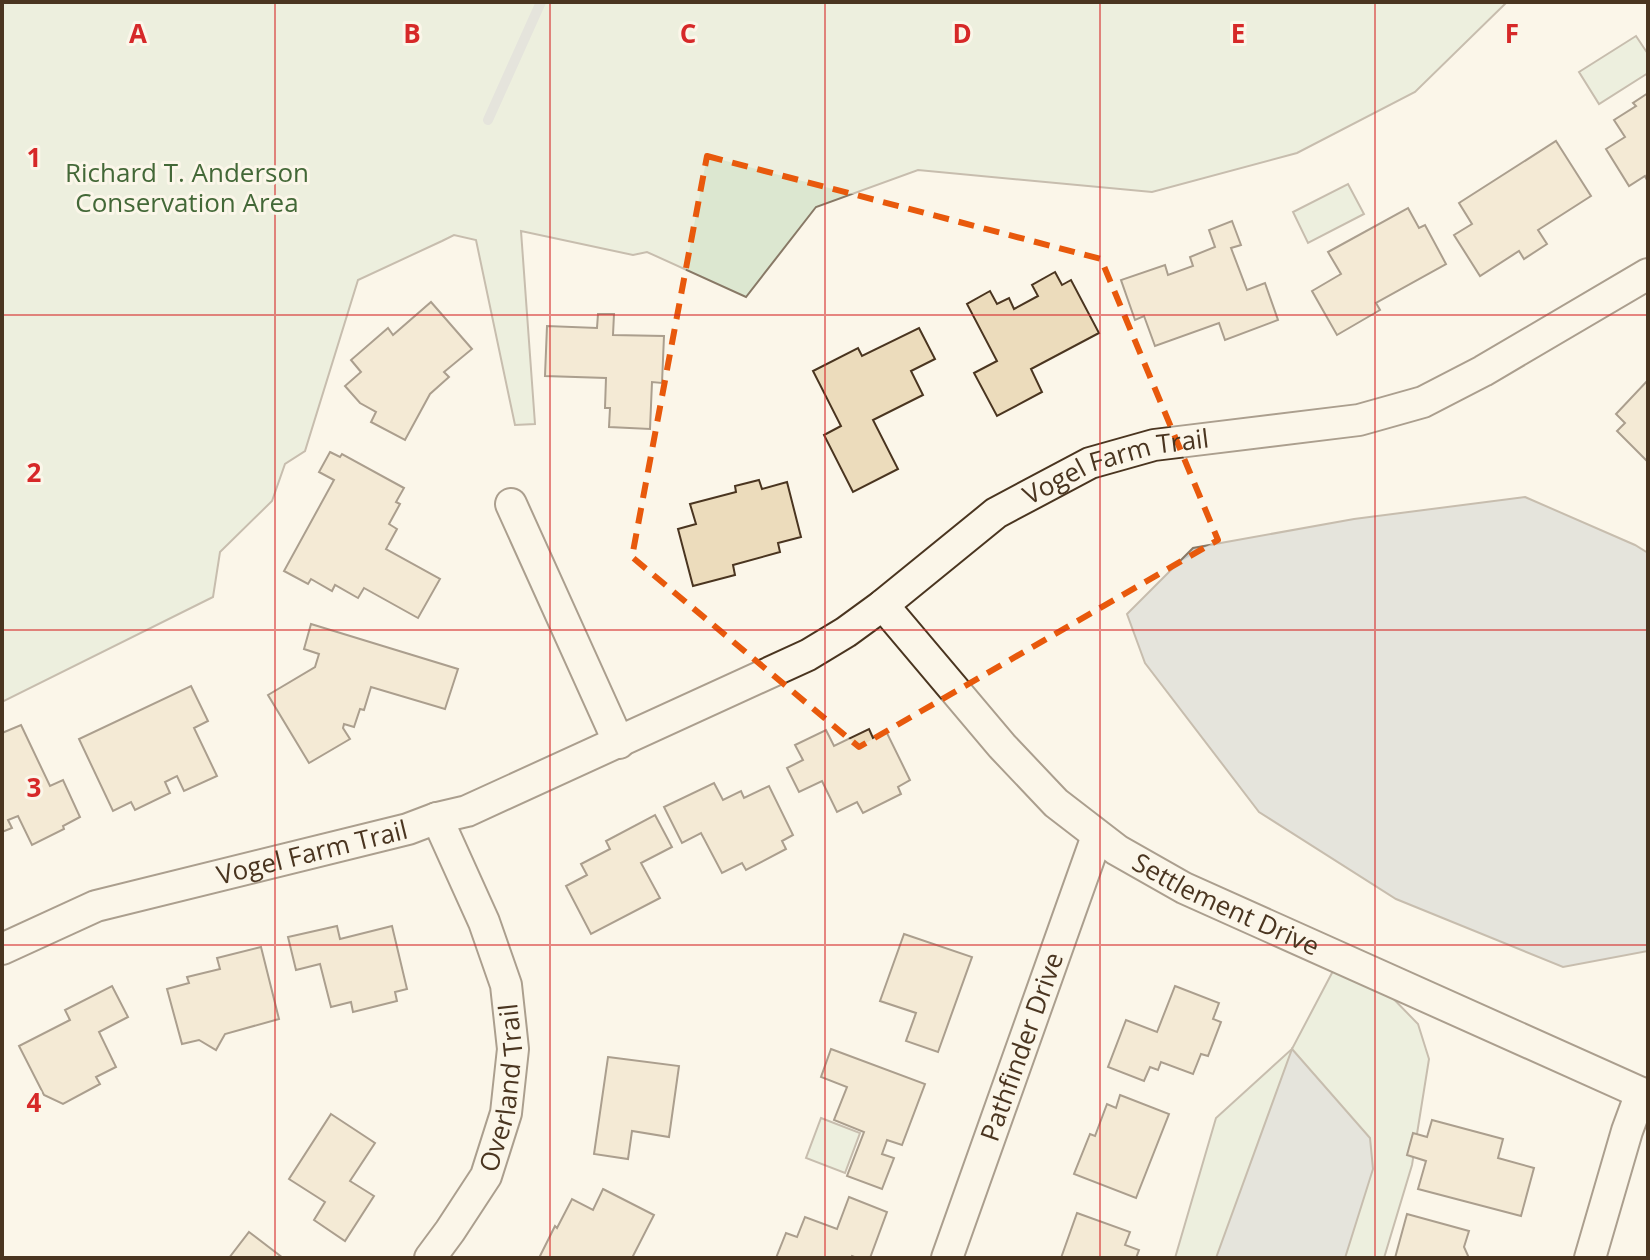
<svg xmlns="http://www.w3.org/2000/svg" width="1650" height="1260" viewBox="0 0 1650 1260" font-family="'Open Sans',sans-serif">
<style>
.green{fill:#dce7d0;stroke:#887966;stroke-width:2}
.water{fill:#c9cecd;stroke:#887966;stroke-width:2}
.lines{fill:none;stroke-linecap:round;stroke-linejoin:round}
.stream{stroke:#c9cecd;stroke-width:10}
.building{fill:#ecdcbc;stroke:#4a3520;stroke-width:2}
.street-casing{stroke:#4a3520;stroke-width:34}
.street{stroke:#fbf6e9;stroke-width:30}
.marked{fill:none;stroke:#e8590c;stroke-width:6;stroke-dasharray:16 10;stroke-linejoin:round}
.grid{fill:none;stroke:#d62828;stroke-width:2;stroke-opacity:0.55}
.labels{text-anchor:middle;stroke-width:6;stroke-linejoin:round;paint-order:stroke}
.park-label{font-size:26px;fill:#436837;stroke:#fbf6e9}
.street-label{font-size:26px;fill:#4a3520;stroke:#fbf6e9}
.grid-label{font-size:26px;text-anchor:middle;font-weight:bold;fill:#d62828;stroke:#fbf6e9;stroke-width:6;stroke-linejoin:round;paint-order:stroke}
</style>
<rect width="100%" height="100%" fill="#fbf6e9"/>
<g class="green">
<path d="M2,2H1507L1415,92L1297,153L1152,192L918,170L816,207L746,297L647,252L633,255L521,231L535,424L515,425L476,240L454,235L442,241L358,280L305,451L285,464L272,501L220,552L213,597L2,702Z"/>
<path d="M1636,36L1648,54V73L1599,104L1579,72Z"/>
<path d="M1348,184L1364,214L1308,243L1293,212Z"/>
<path d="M1333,971L1377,982L1418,1024L1429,1059L1412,1165L1384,1258H1175L1216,1118L1292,1049Z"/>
<path d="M821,1118L860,1133L845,1173L806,1158Z"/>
</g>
<g class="water">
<path d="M1525,497L1635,545L1648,553V951L1563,967L1396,899L1259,812L1145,663L1127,614L1193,548L1354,519Z"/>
<path d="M1292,1049L1370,1138L1373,1169L1345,1258H1216Z"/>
</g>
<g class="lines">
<path class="stream" d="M488,120L541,2"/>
</g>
<g class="building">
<path d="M1648,93V182L1645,176L1629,186L1606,149L1625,137L1614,120L1636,106L1633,103Z"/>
<path d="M1556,141L1591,196L1538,230L1547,244L1524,259L1519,251L1480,276L1454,235L1472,224L1459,203Z"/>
<path d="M1408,208L1419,228L1425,225L1446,264L1376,303L1380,310L1337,335L1312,291L1341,274L1328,252Z"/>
<path d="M1232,221L1241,245L1231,248L1247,290L1265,283L1278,320L1225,340L1219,323L1155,346L1144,316L1135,320L1121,280L1165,265L1168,275L1193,266L1190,257L1215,247L1209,230Z"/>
<path d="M1055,272L1062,285L1071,280L1099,333L1031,369L1042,392L997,416L974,373L997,361L967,304L990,291L997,304L1009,298L1014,309L1038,296L1032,285Z"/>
<path d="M431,302L472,349L444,372L449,377L430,394L405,440L371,422L376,412L360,403L345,386L361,372L351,360L388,328L393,335Z"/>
<path d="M598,314H614L613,335L664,336L662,383L652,382L650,429L609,427L610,408H605L606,378L545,376L547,326L597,328Z"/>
<path d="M919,328L935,359L911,371L923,395L873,420L898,469L853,492L824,435L841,426L813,371L858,348L862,356Z"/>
<path d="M1648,380V462L1617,431L1625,423L1616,414Z"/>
<path d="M330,452L340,457L342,454L404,488L396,502L400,504L389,524L397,529L386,549L440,579L418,618L364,588L358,598L335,585L332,591L311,579L308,584L284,571L334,480L319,472Z"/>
<path d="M759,480L762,489L787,482L801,537L778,543L780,552L733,565L735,575L693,586L678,529L696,524L690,504L736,492L735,486Z"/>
<path d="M311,624L458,669L445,709L371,687L364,710L360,709L354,727L344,724L343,728L350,739L309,763L268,695L315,667L319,654L304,649Z"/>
<path d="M191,686L208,721L194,728L217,776L184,791L177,776L165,782L170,793L135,810L131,802L113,811L79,739Z"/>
<path d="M21,725L50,786L63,780L80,817L63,826L64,829L32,845L18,816L8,820L12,828L2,832V733Z"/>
<path d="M869,729L873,738L886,731L910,780L898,787L901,794L863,813L857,802L837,812L822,781L799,792L787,768L803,760L795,745L826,730L834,746Z"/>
<path d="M714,783L723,800L741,791L744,798L769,786L793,835L782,841L786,849L746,870L742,863L722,873L701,833L682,843L664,807Z"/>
<path d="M655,815L672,847L641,863L660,898L591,934L566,886L587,875L581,864L610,849L606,841Z"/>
<path d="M337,926L340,939L392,926L407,989L395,992L397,1001L353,1012L351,1002L331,1007L320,964L296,970L288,937Z"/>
<path d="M904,934L972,957L938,1052L906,1041L916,1013L880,1001Z"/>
<path d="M261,947L279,1019L225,1034L216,1050L199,1040L182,1044L167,989L189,983L187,977L220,969L217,958Z"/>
<path d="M112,986L128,1017L99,1032L116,1067L96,1077L100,1084L63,1104L44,1095L19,1046L70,1020L65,1010Z"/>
<path d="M1175,986L1219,1003L1213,1019L1221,1022L1208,1056L1201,1054L1193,1074L1161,1062L1158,1070L1150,1067L1144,1081L1108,1067L1126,1020L1157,1032Z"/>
<path d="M831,1049L925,1084L902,1145L887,1140L882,1154L894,1158L882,1189L847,1176L864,1132L834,1120L847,1087L821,1077Z"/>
<path d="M608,1057L679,1066L669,1137L632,1131L628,1159L594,1154Z"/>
<path d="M1120,1095L1169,1114L1136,1198L1074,1174L1090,1134L1095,1136L1107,1104L1116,1108Z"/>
<path d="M331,1114L375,1143L350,1181L374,1196L345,1241L314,1220L325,1202L289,1179Z"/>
<path d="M1432,1120L1503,1139L1498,1158L1534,1168L1521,1216L1418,1189L1426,1161L1407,1155L1413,1133L1427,1137Z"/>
<path d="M603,1189L654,1215L632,1258H539L555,1226L557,1228L572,1199L593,1210Z"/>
<path d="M849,1197L887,1212L870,1258H857L852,1256L851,1258H776L786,1233L797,1237L805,1217L837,1229Z"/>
<path d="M1077,1213L1130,1232L1125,1245L1139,1250L1136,1258H1061Z"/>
<path d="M1407,1214L1469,1231L1464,1247L1469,1258H1395Z"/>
<path d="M249,1232L283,1258H229Z"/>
</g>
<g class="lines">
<defs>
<g id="street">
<path d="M511,504L619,743"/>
<path id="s1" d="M883,605L1002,746L1056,803L1117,850L1184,888L1648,1096"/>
<path id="s2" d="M2,949L96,906L408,829L437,818L467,811L808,655L846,632L883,605L996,513L1090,463L1154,445L1359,420L1423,402L1483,371L1648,274"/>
<path id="s3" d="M430,1258L450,1231L486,1176L506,1113L513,1049L506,985L484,922L437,818"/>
<path id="s4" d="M947,1258L1097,836"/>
<path d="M1590,1258L1627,1131L1641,1093"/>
</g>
</defs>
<use href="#street" class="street-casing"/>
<use href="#street" class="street"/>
</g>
<path d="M0 0H1650V1260H0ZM707,156L1101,259L1218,540L859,747L632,557Z" fill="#fbf6e9" fill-opacity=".55" fill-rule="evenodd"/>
<path class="marked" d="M707,156L1101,259L1218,540L859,747L632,557Z"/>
<path class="grid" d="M275,2V1258M550,2V1258M825,2V1258M1100,2V1258M1375,2V1258M2,315H1648M2,630H1648M2,945H1648"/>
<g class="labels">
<g class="park-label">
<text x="187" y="182">Richard T. Anderson<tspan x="187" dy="30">Conservation Area</tspan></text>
</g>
<g class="street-label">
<text dy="9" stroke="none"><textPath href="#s2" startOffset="1228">Vogel Farm Trail</textPath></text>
<text dy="9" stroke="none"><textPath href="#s2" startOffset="326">Vogel Farm Trail</textPath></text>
<text dy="9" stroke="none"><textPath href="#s1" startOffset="462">Settlement Drive</textPath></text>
<text dy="9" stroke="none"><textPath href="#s4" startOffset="224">Pathfinder Drive</textPath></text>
<text dy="9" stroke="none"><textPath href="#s3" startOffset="190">Overland Trail</textPath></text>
</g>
</g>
<g class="grid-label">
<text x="138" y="43">A</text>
<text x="412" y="43">B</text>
<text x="688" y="43">C</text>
<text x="962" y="43">D</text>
<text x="1238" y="43">E</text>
<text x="1512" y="43">F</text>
<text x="34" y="167">1</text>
<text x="34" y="482">2</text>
<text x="34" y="797">3</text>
<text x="34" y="1112">4</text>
</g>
<rect width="1650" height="1260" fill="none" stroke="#4a3520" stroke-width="8"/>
</svg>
